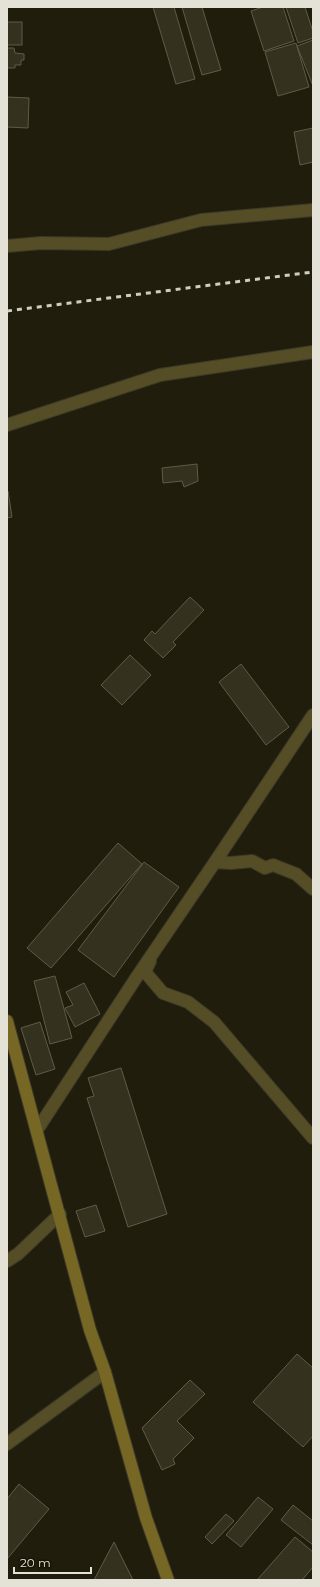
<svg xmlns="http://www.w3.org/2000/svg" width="320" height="1587" viewBox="0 0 320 1587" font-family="Montserrat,sans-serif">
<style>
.building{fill:#34311f;stroke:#5f5b49}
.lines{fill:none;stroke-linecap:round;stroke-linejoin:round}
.service-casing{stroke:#3c3928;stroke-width:14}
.minor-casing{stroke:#3c3928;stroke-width:14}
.secondary-casing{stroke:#3c3928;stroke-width:14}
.service{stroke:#554d26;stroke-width:12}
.minor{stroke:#554d26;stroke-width:12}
.secondary{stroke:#766724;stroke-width:12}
.rail{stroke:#cfcdc2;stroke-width:3;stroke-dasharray:5 5;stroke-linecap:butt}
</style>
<rect width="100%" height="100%" fill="#211d0c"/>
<g class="building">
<path d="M153,7H174L195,79L176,84Z"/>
<path d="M182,7H202L221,70L202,75Z"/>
<path d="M263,7H283L294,41L264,51L251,11Z"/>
<path d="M286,7H305L313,32V38L298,43Z"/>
<rect x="7" y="22" width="15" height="23"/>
<path d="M313,40V86L297,46Z"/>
<path d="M296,43L309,87L278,96L265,52Z"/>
<path d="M7,48H14L15,53L24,54V60H21V65H15V68H7Z"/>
<path d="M7,97L29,98L28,128L7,127Z"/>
<path d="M313,128V162L300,165L294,132Z"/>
<path d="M197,464L198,481L184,487L182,481L163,483L162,468Z"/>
<path d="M7,491H8L12,517L7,518Z"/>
<path d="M190,597L204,610L173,642L176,645L163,658L144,640L152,631L155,634Z"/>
<path d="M130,655L151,675L122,705L101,685Z"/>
<path d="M241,664L289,727L266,745L219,682Z"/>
<path d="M118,843L142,864L51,968L27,948Z"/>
<path d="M144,862L179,887L114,977L78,950Z"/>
<path d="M55,976L72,1038L50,1044L34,981Z"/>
<path d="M84,983L100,1014L75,1027L65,1008L73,1005L66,992Z"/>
<path d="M40,1022L55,1069L36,1075L21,1028Z"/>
<path d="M121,1068L167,1214L128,1227L87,1098L94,1096L88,1078Z"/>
<path d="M96,1205L105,1231L85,1237L76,1211Z"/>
<path d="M297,1354L313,1368V1436L303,1447L253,1402Z"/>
<path d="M190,1380L205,1394L177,1421L194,1438L173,1459L175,1464L162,1470L142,1428Z"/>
<path d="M19,1484L49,1509L7,1559V1499Z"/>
<path d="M258,1497L273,1509L241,1547L226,1535Z"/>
<path d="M293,1505L313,1521V1545L281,1520Z"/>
<path d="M226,1514L234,1521L212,1544L205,1537Z"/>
<path d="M295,1537L313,1552V1567L302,1580H257Z"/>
<path d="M114,1542L133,1580H94Z"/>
</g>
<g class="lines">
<defs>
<path id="service" d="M7,246L41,243L109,244L201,220L313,210"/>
<g id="minor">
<path d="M7,425L160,375L313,352"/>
<path d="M215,862L231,863L252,861L265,868L273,865L296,874L313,889"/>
<path d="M150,961L145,972L163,993L188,1002L214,1022L313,1138"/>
<path d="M37,1130L136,978L215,862L313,715"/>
<path d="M7,1261L18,1254L60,1214"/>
<path d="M7,1444L105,1372"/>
</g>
<path id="secondary" d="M7,1021L90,1330L105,1372L146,1518L168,1580"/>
</defs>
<use href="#service" class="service-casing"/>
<use href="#minor" class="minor-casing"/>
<use href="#secondary" class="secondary-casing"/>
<use href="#service" class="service"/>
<use href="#minor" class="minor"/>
<use href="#secondary" class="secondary"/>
<path class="rail" d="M7,311L313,272"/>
</g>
<rect width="320" height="1587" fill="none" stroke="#e4e2d7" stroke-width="16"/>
<path d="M14 1567v6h77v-6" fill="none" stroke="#e4e2d7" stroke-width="2"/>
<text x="20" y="1567" font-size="12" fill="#e4e2d7" stroke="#171404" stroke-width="3" paint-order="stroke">20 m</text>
</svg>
